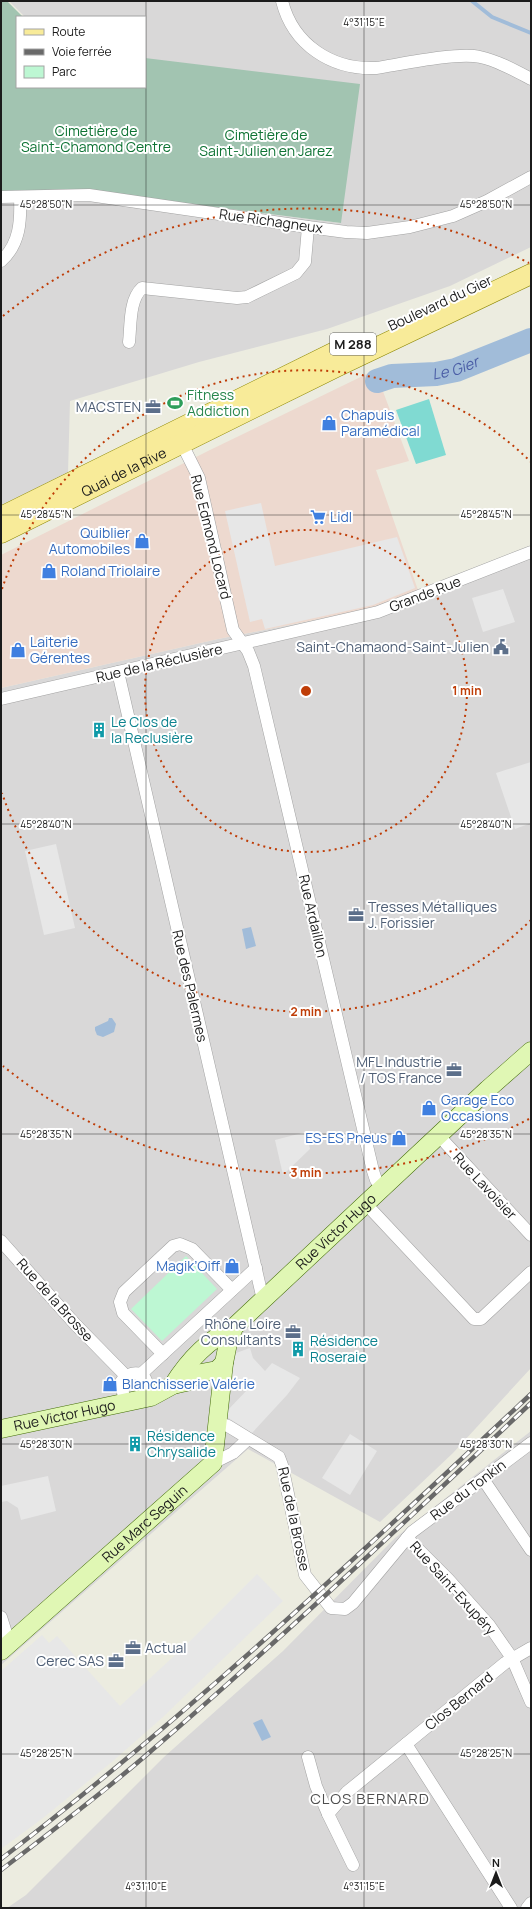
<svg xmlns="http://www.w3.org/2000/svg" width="532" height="1909" viewBox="0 0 532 1909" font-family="Manrope,sans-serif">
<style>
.residential{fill:#d9d8d8}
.commercial{fill:#edd9cf}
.cemetery{fill:#a2c4b1}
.park{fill:#bdf7d3}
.pitch{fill:#80dad2}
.parking{fill:#e7e7e7}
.water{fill:#a1bcd9}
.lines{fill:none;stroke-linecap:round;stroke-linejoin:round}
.stream{stroke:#a1bcd9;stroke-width:4}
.river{stroke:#a1bcd9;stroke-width:24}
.street-casing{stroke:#a2a2a2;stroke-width:13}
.secondary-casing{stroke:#436c08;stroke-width:19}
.primary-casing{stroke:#8d8805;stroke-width:21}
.street{stroke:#fff;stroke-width:12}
.secondary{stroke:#e0f7b4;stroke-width:18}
.primary{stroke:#f8eb99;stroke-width:20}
.rail-casing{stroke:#696969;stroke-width:4.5}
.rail{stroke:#fff;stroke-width:3;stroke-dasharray:9;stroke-linecap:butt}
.ticks{fill:none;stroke:#1b1b1b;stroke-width:1;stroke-opacity:0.45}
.ring{fill:none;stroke:#bf3d07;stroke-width:2;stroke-dasharray:2 4}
.labels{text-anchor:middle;stroke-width:4;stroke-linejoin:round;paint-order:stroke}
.shield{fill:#fff;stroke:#5f5f5f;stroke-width:1}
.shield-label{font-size:13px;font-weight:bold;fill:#1b1b1b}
.park-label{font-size:14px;fill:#0e7334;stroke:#fff}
.street-label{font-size:14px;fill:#1b1b1b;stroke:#fff}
.leisure-label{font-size:14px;fill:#27864d;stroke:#fff;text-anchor:start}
.service-label{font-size:14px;fill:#4e5e75;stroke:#fff;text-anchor:end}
.shop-label{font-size:14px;fill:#366cbe;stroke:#fff;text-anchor:start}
.culture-label{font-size:14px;fill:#0d838f;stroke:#fff;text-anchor:start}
.water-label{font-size:15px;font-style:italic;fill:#4b5ea6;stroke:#fff}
.neighbourhood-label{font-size:15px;letter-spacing:1px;fill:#4e4e4e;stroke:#fff}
.ticks-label{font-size:10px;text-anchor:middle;fill:#1b1b1b;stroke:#fff;stroke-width:4;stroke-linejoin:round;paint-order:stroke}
.centre{fill:#bf3d07;stroke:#fff;stroke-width:2}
.ring-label{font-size:12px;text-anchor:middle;font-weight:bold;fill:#bf3d07;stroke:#fff;stroke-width:4;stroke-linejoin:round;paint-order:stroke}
</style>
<rect width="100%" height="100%" fill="#ecece0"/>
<g class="residential">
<path d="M9,1H531V247L450,286L327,329L199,362L70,401L68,473L1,505V193L81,190L341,223L145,59V17H25Z"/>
<path d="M531,547V1368L453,1453L380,1522L248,1449L1,1665V688L218,639L375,608Z"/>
<path d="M531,1431V1908H7L26,1895L164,1757L283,1651L395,1538Z"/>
</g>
<path class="commercial" d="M375,370L409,461L376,470L418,590L375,608L218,639L1,688V555L210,450Z"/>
<path class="cemetery" d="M1,1H7L23,17H17V87H145V58L360,84L341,223L142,198L1,193Z"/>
<path class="park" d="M186,1256L217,1289L162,1341L131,1309Z"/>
<path class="pitch" d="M429,399L446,455L416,464L396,410Z"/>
<g class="parking">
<path d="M261,503L275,566L397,537L415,588L373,605L265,629L262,619L250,622L225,511Z"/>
<path d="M503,589L515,622L483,632L472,598Z"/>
<path d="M531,762V823L515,829L496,773Z"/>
<path d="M56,844L75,928L44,935L25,851Z"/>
<path d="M306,1132L310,1149L283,1175L275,1140Z"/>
<path d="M250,1348L253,1358L265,1371L272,1363L300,1378L287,1395L252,1433L227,1417L226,1412L249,1388L240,1387L232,1375L236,1353Z"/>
<path d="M350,1434L377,1451L350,1495L322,1478Z"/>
<path d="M48,1476L56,1511L21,1520L18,1508L7,1501L1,1502V1486Z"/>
<path d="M257,1574L283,1601L163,1717L113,1761L43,1818L1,1849V1671L42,1635L49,1643L57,1636L120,1706L187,1644Z"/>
</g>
<g class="water">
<path d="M251,927L256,946L246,949L242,929Z"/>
<path d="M109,1018H112L116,1024L114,1032L103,1037L97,1035L95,1030V1027L108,1021Z"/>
<path d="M262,1719L271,1737L262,1741L253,1723Z"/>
</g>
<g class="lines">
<path class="stream" d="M472,1L492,17L531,33"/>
<path class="river" id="s1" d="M377,381L392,376L436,374L456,370L531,340"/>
<defs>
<g id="street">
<path d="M282,1C293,45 332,70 376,68C402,64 457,52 480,57C498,61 514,70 531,79"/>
<path d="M1,197L89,195L308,227L346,232L367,233L410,227L453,216L487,201L531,177"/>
<path d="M1,261C20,244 21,221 20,197"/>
<path d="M129,342C131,325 129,300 142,288L237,298L247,297L296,273L305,262L308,227"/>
<path d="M179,438L199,478L233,630L248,651L254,666L373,1171L376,1180L383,1188"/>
<path d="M118,672L263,1300"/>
<path d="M1,699L378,612L531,552"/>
<path d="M439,1136L531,1235"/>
<path d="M366,1204L474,1319H481L531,1272"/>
<path d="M1,1241L75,1324L126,1376"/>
<path d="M163,1354L123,1313L120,1302L124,1292L173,1246L180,1244L192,1249L232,1290"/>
<path d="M140,1375L256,1268"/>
<path d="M125,1403L121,1382C126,1374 137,1370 144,1377C148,1382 149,1391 151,1397"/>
<path d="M217,1422L228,1426L279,1457L282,1465L305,1575L331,1608L345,1609L353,1603L412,1532L531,1443"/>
<path d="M213,1463L233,1453L248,1439"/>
<path d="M483,1479L531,1550"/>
<path d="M407,1538L448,1579L489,1625L512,1658L531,1702"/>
<path d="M1,1617L7,1636L12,1641"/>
<path d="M308,1757L316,1786L328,1814"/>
<path d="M353,1865L328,1814L347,1792L406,1744"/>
<path d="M511,1908L406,1744L505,1663L531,1648"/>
<path d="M527,1908L531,1903"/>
</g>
<g id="secondary">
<path d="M173,1385C188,1361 208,1340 234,1327"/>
<path id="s2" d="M1,1429L151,1397L173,1385L186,1382L196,1374L217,1370L224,1363"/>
<path id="s3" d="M1,1651L213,1463L224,1363L228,1343L234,1327L488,1089L531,1051"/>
</g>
<g id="primary">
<path d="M1,517L343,348"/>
<path id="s4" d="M1,533L336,367L531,274"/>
</g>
</defs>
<use href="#street" class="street-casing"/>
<use href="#secondary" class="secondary-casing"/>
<use href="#primary" class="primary-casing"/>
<use href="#street" class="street"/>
<use href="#secondary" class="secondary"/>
<use href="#primary" class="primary"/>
<defs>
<g id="rail">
<path d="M1,1859C188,1716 359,1555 531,1394"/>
<path d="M1,1870C52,1831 103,1793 151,1751C281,1639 406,1521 531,1403"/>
</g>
</defs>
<use href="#rail" class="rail-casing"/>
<use href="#rail" class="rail"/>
</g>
<path class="ticks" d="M146,1V1908M364,1V1908M1,205H531M1,515H531M1,824H531M1,1134H531M1,1444H531M1,1754H531"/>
<g class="ring">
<circle cx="306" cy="691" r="161"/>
<path d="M531 920A321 321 0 0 1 2 793M2 589A321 321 0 0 1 531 462"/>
<path d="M529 1119A482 482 0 0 1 3 1066M3 316A482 482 0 0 1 529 263"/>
</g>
<defs>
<symbol id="stadium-bare" viewBox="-9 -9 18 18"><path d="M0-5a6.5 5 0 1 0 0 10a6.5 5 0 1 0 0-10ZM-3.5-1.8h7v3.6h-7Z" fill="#2e9e5b" stroke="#fff" stroke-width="2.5" paint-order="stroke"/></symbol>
<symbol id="office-bare" viewBox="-9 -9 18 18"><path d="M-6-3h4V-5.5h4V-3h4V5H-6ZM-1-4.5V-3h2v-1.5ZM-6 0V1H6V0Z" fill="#5c6f8a" stroke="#fff" stroke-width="2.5" paint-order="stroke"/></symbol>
<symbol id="shop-bare" viewBox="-9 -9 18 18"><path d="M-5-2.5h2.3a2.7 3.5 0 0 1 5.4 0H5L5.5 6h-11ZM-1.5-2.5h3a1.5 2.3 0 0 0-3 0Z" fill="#3f7fe0" stroke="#fff" stroke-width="2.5" paint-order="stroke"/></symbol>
<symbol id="supermarket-bare" viewBox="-9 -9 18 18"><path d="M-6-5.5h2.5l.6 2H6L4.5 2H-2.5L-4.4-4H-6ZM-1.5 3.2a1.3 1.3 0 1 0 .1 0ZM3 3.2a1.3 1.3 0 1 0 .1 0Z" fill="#3f7fe0" stroke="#fff" stroke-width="2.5" paint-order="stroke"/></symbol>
<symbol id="civic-bare" viewBox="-9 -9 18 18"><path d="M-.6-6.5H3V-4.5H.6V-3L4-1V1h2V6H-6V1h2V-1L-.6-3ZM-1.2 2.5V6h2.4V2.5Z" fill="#5c6f8a" stroke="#fff" stroke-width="2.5" paint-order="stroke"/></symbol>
<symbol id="building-bare" viewBox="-9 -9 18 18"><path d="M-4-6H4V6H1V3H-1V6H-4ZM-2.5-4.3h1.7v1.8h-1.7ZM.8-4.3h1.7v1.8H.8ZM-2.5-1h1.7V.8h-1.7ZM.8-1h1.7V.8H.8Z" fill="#0f9aa8" stroke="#fff" stroke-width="2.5" paint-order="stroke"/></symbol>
</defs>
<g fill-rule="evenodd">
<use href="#stadium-bare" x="164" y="392" width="22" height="22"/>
<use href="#office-bare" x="142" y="396" width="22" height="22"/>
<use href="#shop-bare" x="318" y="412" width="22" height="22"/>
<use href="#supermarket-bare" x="307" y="506" width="22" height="22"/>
<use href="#shop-bare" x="131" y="530" width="22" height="22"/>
<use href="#shop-bare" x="38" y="560" width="22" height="22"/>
<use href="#civic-bare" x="490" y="636" width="22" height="22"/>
<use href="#shop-bare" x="7" y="639" width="22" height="22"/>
<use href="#building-bare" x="88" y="719" width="22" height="22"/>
<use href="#office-bare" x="345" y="904" width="22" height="22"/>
<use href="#office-bare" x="443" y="1059" width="22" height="22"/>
<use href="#shop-bare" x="418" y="1097" width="22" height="22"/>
<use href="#shop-bare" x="388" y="1127" width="22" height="22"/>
<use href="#shop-bare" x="221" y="1255" width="22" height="22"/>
<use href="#office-bare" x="282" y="1321" width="22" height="22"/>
<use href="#building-bare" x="287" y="1338" width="22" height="22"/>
<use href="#shop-bare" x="99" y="1373" width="22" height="22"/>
<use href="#building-bare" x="124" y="1433" width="22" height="22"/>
<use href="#office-bare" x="122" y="1637" width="22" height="22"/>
<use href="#office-bare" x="105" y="1650" width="22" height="22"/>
</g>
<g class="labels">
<rect class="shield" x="330" y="333" width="46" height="22" rx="3"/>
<g class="shield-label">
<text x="353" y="349">M 288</text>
</g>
<g class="park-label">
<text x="96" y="136">Cimetière de<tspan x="96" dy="16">Saint-Chamond Centre</tspan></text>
<text x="266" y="140">Cimetière de<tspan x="266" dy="16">Saint-Julien en Jarez</tspan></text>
</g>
<g class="street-label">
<text transform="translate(271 221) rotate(8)" y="5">Rue Richagneux</text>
<text transform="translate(440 303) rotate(-25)" y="5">Boulevard du Gier</text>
<text dy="5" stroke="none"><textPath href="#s4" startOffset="137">Quai de la Rive</textPath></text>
<text transform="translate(211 537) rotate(76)" y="5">Rue Edmond Locard</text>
<text transform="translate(425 594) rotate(-21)" y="5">Grande Rue</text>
<text transform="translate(159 663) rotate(-13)" y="5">Rue de la Réclusière</text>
<text transform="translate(313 916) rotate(77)" y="5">Rue Ardaillon</text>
<text transform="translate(190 986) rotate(77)" y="5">Rue des Palermes</text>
<text transform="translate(485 1186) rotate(47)" y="5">Rue Lavoisier</text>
<text dy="5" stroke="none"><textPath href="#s3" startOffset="561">Rue Victor Hugo</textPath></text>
<text transform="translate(55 1300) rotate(48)" y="5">Rue de la Brosse</text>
<text dy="5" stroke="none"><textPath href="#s2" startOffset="65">Rue Victor Hugo</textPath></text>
<text transform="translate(468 1490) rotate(-37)" y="5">Rue du Tonkin</text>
<text transform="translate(294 1519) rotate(78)" y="5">Rue de la Brosse</text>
<text dy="5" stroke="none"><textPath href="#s3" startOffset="192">Rue Marc Seguin</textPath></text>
<text transform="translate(453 1588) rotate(48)" y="5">Rue Saint-Exupéry</text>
<text transform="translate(459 1701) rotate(-39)" y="5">Clos Bernard</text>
</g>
<g class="leisure-label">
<text x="187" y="400">Fitness<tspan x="187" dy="16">Addiction</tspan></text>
</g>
<g class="service-label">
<text x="141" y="412">MACSTEN</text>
<text x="489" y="652">Saint-Chamaond-Saint-Julien</text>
<text x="368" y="912" text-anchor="start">Tresses Métalliques<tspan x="368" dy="16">J. Forissier</tspan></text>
<text x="442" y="1067">MFL Industrie<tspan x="442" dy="16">/ TOS France</tspan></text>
<text x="281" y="1329">Rhône Loire<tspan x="281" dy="16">Consultants</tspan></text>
<text x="145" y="1653" text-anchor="start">Actual</text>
<text x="104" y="1666">Cerec SAS</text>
</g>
<g class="shop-label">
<text x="341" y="420">Chapuis<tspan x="341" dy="16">Paramédical</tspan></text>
<text x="330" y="522">Lidl</text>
<text x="130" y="538" text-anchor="end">Quiblier<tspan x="130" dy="16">Automobiles</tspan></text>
<text x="61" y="576">Roland Triolaire</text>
<text x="30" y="647">Laiterie<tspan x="30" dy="16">Gérentes</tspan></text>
<text x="441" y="1105">Garage Eco<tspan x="441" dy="16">Occasions</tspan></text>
<text x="387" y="1143" text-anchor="end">ES-ES Pneus</text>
<text x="220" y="1271" text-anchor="end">Magik’Oiff</text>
<text x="122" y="1389">Blanchisserie Valérie</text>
</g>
<g class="culture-label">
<text x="111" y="727">Le Clos de<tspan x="111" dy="16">la Reclusière</tspan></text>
<text x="310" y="1346">Résidence<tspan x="310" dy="16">Roseraie</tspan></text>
<text x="147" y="1441">Résidence<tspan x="147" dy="16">Chrysalide</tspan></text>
</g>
<g class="water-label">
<text dy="5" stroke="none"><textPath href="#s1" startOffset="80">Le Gier</textPath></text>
</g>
<g class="neighbourhood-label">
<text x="370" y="1804">CLOS BERNARD</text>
</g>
</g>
<g class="ticks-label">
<text x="364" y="26">4°31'15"E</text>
<text x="46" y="208">45°28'50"N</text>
<text x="486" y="208">45°28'50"N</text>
<text x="46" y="518">45°28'45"N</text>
<text x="486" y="518">45°28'45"N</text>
<text x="46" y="828">45°28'40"N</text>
<text x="486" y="828">45°28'40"N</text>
<text x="46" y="1138">45°28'35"N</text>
<text x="486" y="1138">45°28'35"N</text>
<text x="46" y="1448">45°28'30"N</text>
<text x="486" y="1448">45°28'30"N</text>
<text x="46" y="1757">45°28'25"N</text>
<text x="486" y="1757">45°28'25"N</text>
<text x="146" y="1890">4°31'10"E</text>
<text x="364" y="1890">4°31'15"E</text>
</g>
<circle cx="306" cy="691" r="6" class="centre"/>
<g class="ring-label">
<text x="467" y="695">1 min</text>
<text x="306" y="1016">2 min</text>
<text x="306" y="1177">3 min</text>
</g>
<rect width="532" height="1909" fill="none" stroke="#1b1b1b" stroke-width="4"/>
<rect x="16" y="16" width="130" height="72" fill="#ffffff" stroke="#a4a4a4"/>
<rect x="24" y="29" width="20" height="6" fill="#f8eb99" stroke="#a4a4a4"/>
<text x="52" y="36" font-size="12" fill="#1b1b1b">Route</text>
<rect x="24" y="49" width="20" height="6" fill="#696969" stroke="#a4a4a4"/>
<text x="52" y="56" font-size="12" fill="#1b1b1b">Voie ferrée</text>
<rect x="24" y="66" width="20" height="12" fill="#bdf7d3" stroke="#a4a4a4"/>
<text x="52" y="76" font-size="12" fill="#1b1b1b">Parc</text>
<g transform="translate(496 1873)" stroke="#ffffff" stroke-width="3" paint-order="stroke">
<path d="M0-3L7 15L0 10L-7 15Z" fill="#1b1b1b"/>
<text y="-6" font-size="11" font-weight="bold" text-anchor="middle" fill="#1b1b1b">N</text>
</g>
</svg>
